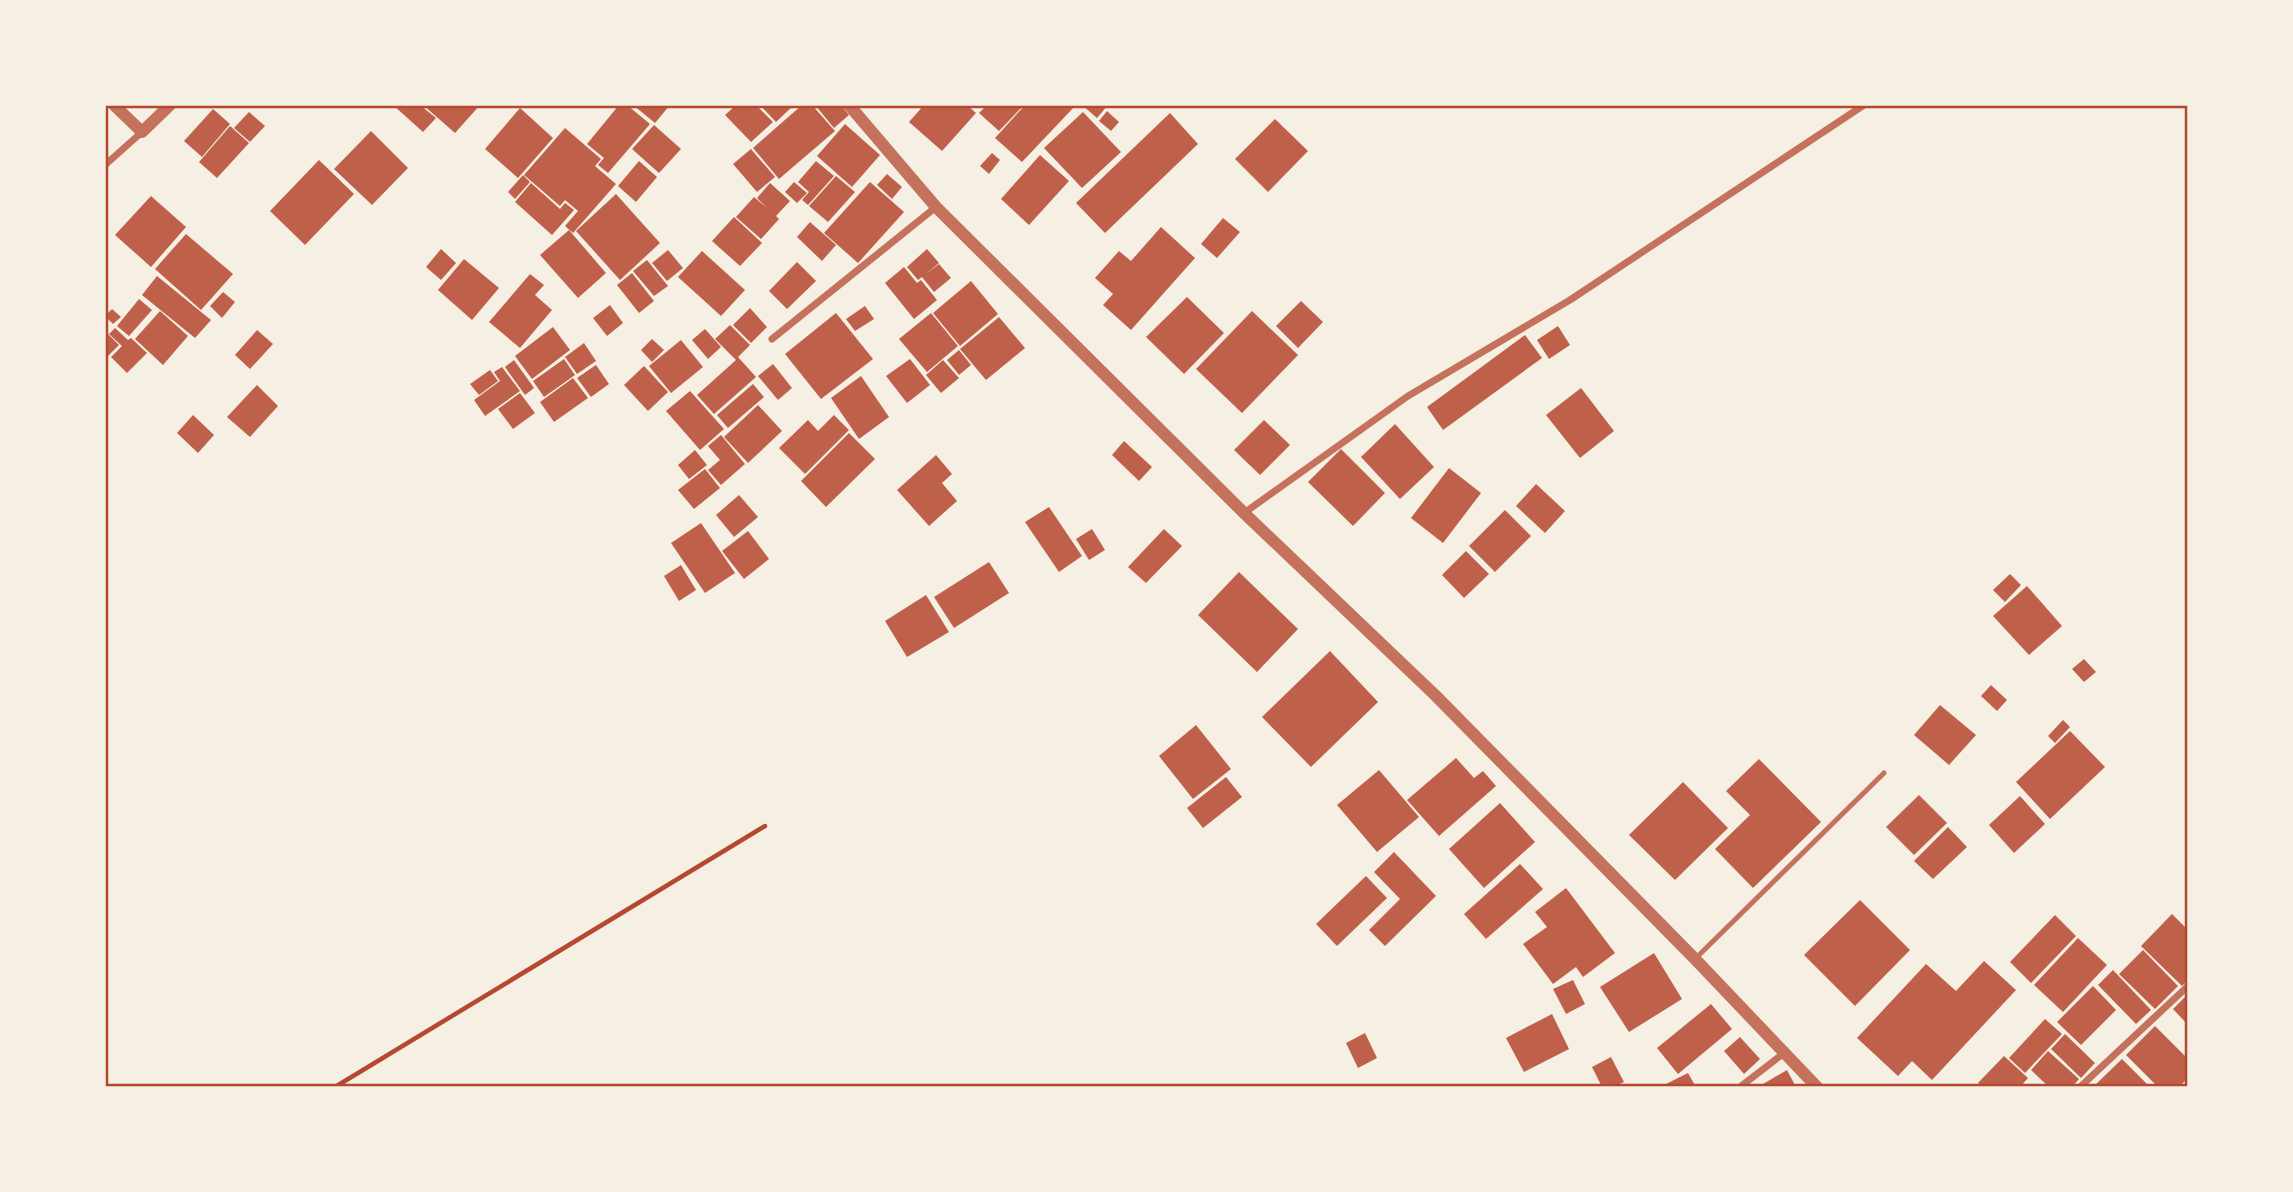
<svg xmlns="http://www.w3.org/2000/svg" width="2293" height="1192" viewBox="0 0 2293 1192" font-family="'Varela Round',sans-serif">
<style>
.building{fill:#bf614a}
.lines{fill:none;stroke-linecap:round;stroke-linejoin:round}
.path{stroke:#b5482f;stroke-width:4.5}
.service{stroke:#c5725c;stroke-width:5}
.minor{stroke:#c5725c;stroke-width:7}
.tertiary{stroke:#c5725c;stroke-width:12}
.neatline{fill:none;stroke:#b5482f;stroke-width:2.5}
</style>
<rect width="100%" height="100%" fill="#f6efe4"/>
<g class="building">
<path d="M393,105H420L436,118L423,132Z"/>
<path d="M423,105H480L455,133Z"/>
<path d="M619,105H627L650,124L608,173L598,165L604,158L587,144Z"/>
<path d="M633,105H670L655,123Z"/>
<path d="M736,105H756L773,122L751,142L725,115Z"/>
<path d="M760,105H794L776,122Z"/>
<path d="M802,105H812L835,131L779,179L753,148Z"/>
<path d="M815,105H841L849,115L834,128Z"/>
<path d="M924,105H967L976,113L942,151L909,122Z"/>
<path d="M987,105H1024L999,131L979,113Z"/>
<path d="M1025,105H1076L1022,162L995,138Z"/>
<path d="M1082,105H1108L1097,118Z"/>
<path d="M520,108L553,138L518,178L485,149Z"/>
<path d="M213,109L230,124L202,157L184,141Z"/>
<path d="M1107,111L1119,122L1111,131L1099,121Z"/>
<path d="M249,112L265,126L250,142L234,128Z"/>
<path d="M1083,112L1121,152L1082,188L1044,148Z"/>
<path d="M1170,113L1198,144L1105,233L1076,203Z"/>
<path d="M1275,119L1308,151L1268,192L1235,159Z"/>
<path d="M845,124L880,155L852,187L817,156Z"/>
<path d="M654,125L681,149L659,173L632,149Z"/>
<path d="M230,126L249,143L217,178L199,162Z"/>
<path d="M565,128L601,159L595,166L616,184L573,233L565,226L578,211L565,200L560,206L524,175Z"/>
<path d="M371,131L408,168L372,205L334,169Z"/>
<path d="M751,149L775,177L757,192L733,164Z"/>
<path d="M992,153L1000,160L989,174L980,166Z"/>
<path d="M1040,155L1069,181L1029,225L1001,199Z"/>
<path d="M319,160L354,194L305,245L270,211Z"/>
<path d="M639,161L657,177L636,202L618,186Z"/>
<path d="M816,161L834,176L808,205L802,200L809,192L798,182Z"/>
<path d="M887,174L902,187L892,199L877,185Z"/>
<path d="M523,175L530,182L515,199L508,192Z"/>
<path d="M836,176L855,192L828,222L809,206Z"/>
<path d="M794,182L807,193L797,203L785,192Z"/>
<path d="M870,182L904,212L858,263L824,233Z"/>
<path d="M531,183L560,209L565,203L574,210L552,235L515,202Z"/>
<path d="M770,183L790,201L776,216L779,219L761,239L736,217L754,197L767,208L757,198Z"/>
<path d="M616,194L660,243L620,280L576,231Z"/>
<path d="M151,196L186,227L151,267L115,235Z"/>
<path d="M734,217L762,243L740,266L712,241Z"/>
<path d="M1223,218L1240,232L1217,258L1201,244Z"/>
<path d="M810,222L836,245L822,261L797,237Z"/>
<path d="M1161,227L1195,258L1131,330L1103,305L1113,294L1095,278L1119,251L1131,261Z"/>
<path d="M569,230L606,273L578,298L540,255Z"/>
<path d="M186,234L233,274L201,310L155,269Z"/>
<path d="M441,249L456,263L441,280L426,267Z"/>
<path d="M927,249L939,263L926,274L939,264L951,278L934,292L922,277L918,280L907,267Z"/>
<path d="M668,250L683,268L667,281L652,263Z"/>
<path d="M702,251L745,290L721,316L678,277Z"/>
<path d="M464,259L499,288L472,320L438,290Z"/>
<path d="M647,260L668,286L654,296L633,271Z"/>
<path d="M797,262L816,281L787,309L769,291Z"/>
<path d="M904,267L917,283L921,280L937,300L914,319L885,283Z"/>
<path d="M632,273L654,301L639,313L617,285Z"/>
<path d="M530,274L544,285L535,295L552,310L520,348L489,322Z"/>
<path d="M157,276L211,320L195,338L142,295Z"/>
<path d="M971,281L998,314L960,346L933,313Z"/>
<path d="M223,292L235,302L222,318L210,306Z"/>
<path d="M1187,297L1224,333L1184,374L1146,337Z"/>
<path d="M139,299L152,310L129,336L117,326Z"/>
<path d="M1301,301L1323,322L1298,348L1276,326Z"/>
<path d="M610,305L623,323L607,336L593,318Z"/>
<path d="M865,306L874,319L855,331L846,319Z"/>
<path d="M750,308L767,327L751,343L733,325Z"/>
<path d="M112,309L121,317L113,324L105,316Z"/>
<path d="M160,311L188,336L163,365L135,339Z"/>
<path d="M1252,311L1298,355L1242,413L1196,369Z"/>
<path d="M836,313L873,359L821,399L785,354Z"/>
<path d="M931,313L958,346L927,372L899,339Z"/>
<path d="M999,317L1025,348L986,380L960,349Z"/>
<path d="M730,325L750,345L738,357L756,377L714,414L697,395L736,360L715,339Z"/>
<path d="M1558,326L1570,345L1549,359L1537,340Z"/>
<path d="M553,327L570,350L532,379L515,356Z"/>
<path d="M115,328L128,340L131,338L147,353L127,373L111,357L122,346L109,334Z"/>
<path d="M705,329L721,347L708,359L692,340Z"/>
<path d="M257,330L273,344L250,369L235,355Z"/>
<path d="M105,331L119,345L105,359Z"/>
<path d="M1525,335L1542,358L1443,430L1427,407Z"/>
<path d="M652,339L664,350L652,362L641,350Z"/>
<path d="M681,340L703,367L671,393L649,366Z"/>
<path d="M584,343L596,361L577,374L565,357Z"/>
<path d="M959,350L971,365L959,375L947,360Z"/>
<path d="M564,359L575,375L544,397L533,381Z"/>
<path d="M910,359L930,385L907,403L886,376Z"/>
<path d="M514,360L534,388L525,395L505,367Z"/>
<path d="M943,360L959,378L941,393L926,375Z"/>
<path d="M773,364L792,388L778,400L758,376Z"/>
<path d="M596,365L609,384L591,397L577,378Z"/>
<path d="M644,366L668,392L648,411L624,385Z"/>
<path d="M502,367L520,391L485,416L474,400L500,381L494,372Z"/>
<path d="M490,370L498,381L479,395L470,384Z"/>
<path d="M861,376L889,417L859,439L831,398Z"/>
<path d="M573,378L588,398L554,422L540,402Z"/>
<path d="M753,384L764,397L728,428L717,415Z"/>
<path d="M257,385L278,406L250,437L227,417Z"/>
<path d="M1581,388L1614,431L1580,458L1546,415Z"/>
<path d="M690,391L724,429L700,450L666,411Z"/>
<path d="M520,393L535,413L513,429L498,409Z"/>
<path d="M758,405L782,431L748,463L724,437Z"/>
<path d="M193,415L214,435L198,453L177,433Z"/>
<path d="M834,415L849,430L805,474L779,448L808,420L818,431Z"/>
<path d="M1264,420L1290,445L1260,475L1234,450Z"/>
<path d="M1395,424L1434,467L1400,499L1361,457Z"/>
<path d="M849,433L875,459L826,507L801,481Z"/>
<path d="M721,435L745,464L721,485L708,470L720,460L708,446Z"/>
<path d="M1124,441L1152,467L1139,481L1112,455Z"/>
<path d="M1341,449L1385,493L1353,526L1308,482Z"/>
<path d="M695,450L707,465L689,479L678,465Z"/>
<path d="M936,455L952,474L942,483L957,501L929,526L897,490Z"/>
<path d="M1449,468L1481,493L1443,543L1411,518Z"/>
<path d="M705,469L720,488L694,509L678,490Z"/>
<path d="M1536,484L1565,511L1545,533L1516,506Z"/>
<path d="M739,495L758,517L734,537L716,515Z"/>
<path d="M1049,507L1082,556L1059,572L1025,522Z"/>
<path d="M1505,510L1531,536L1495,572L1469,546Z"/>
<path d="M701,523L735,573L705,593L671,543Z"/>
<path d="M1092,529L1105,550L1089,560L1076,539Z"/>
<path d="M1164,529L1182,546L1146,583L1128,567Z"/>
<path d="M748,531L769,559L744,579L722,551Z"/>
<path d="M1466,551L1489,574L1464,598L1442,575Z"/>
<path d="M989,562L1009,593L954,628L934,597Z"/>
<path d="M681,565L696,590L679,601L664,576Z"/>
<path d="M1239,572L1298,629L1257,672L1198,615Z"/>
<path d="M2010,574L2021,585L2005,602L1993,590Z"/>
<path d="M2027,586L2062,626L2029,655L1993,616Z"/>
<path d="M926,595L949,632L907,657L885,621Z"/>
<path d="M1330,651L1378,702L1311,767L1262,717Z"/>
<path d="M2084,659L2096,672L2084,682L2072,669Z"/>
<path d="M1991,685L2007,700L1997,711L1981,696Z"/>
<path d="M1940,705L1976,735L1949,765L1914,735Z"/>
<path d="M2063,720L2070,727L2055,743L2048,736Z"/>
<path d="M1196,725L1231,769L1193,799L1159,756Z"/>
<path d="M2070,731L2105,767L2050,819L2016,782Z"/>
<path d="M1456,758L1474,778L1483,771L1496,786L1439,836L1407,800Z"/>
<path d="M1759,759L1821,822L1753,888L1715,849L1750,815L1726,791Z"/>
<path d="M1379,770L1419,817L1377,852L1337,805Z"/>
<path d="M1226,777L1242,797L1203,828L1187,808Z"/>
<path d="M1683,782L1728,828L1675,880L1629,835Z"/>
<path d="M1919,795L1947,823L1914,855L1886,827Z"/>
<path d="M2020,796L2045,824L2014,853L1989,825Z"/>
<path d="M1500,803L1535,842L1484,888L1449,849Z"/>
<path d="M1948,827L1967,847L1933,879L1914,861Z"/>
<path d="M1394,852L1436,896L1385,946L1369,930L1400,899L1374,872Z"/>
<path d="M1520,864L1543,889L1486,939L1464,914Z"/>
<path d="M1366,876L1387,898L1337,946L1316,924Z"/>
<path d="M1566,888L1615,953L1583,977L1576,967L1553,984L1523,944L1547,927L1535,912Z"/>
<path d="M1860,900L1910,950L1855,1006L1804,955Z"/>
<path d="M2172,914L2188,930V980L2182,986L2141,946Z"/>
<path d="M2055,915L2076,936L2031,983L2010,962Z"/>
<path d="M2078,938L2107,965L2063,1012L2034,985Z"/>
<path d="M2143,950L2178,986L2155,1009L2119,974Z"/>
<path d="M1654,953L1682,999L1629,1032L1600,987Z"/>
<path d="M1984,961L2016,990L1932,1080L1912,1061L1898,1076L1857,1038L1926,964L1956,991Z"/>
<path d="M2113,970L2151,1010L2136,1024L2098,985Z"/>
<path d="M1573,980L1585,1004L1566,1014L1553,989Z"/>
<path d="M2093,986L2116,1010L2081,1045L2057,1022Z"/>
<path d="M2188,994V1025L2173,1009Z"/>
<path d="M1711,1004L1732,1029L1678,1074L1657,1048Z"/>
<path d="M1552,1014L1569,1049L1524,1072L1506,1038Z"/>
<path d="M2045,1019L2062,1034L2025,1073L2009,1058Z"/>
<path d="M2155,1026L2188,1059V1078L2179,1087H2158L2126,1055Z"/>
<path d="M1365,1033L1377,1058L1358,1068L1346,1043Z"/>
<path d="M2065,1034L2095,1063L2081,1078L2051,1049Z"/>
<path d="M1740,1037L1760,1059L1744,1074L1724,1051Z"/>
<path d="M2048,1051L2079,1079L2072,1087H2049L2031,1070Z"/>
<path d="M2004,1056L2028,1078L2020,1087H1982L1978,1083Z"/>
<path d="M1611,1057L1624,1082L1613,1087H1602L1592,1067Z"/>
<path d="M2122,1059L2150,1087H2093Z"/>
<path d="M1787,1070L1796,1087H1758Z"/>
<path d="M1688,1073L1696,1087H1660Z"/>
</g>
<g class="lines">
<path class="path" d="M335,1087L765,826"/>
<path class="service" d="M1695,959L1884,773"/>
<g class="minor">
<path d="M105,165L142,132"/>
<path d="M772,339L936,207"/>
<path d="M1244,513L1408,396L1570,300L1864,105"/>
<path d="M1740,1087L1784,1053"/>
<path d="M2080,1087L2188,986"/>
</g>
<g class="tertiary">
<path d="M114,105L142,132L170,105"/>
<path d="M849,105L936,207L1244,513L1435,695L1695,959L1817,1087"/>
</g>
</g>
<rect width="2293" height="1192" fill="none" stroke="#f6efe4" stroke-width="214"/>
<rect x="107" y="107" width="2079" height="978" class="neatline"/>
</svg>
